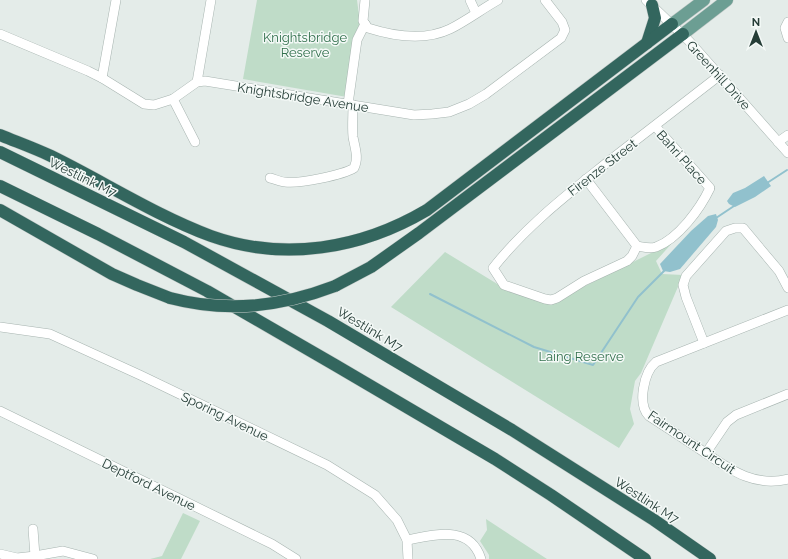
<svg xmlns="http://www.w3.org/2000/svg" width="788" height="559" viewBox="0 0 788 559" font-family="Raleway,sans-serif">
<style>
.green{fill:#bfdcc8}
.water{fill:#91c1cd}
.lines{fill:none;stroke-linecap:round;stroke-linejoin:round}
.stream{stroke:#91c1cd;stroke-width:2}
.minor-casing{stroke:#a7b4b0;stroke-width:10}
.major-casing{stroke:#c2c9c7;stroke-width:13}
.highway-casing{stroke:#c2c9c7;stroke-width:13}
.minor{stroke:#fff;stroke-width:9}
.major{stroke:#6c9e93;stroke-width:12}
.highway{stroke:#33665e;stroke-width:12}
.highway-bridge-casing{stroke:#c2c9c7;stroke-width:13;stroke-linecap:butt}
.highway-bridge{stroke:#33665e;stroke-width:12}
.labels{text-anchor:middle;stroke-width:3;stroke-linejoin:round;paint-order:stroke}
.park-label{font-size:13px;fill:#32704d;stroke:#f4f9f7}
.street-label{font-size:13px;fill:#253d37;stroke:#f4f9f7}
</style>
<rect width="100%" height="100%" fill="#e4ece9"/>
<g class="green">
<path d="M257,0H357L360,23L354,37L347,97L243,79Z"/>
<path d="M673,242L656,261L662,274L683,275L641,373L635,381L630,409L634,424L619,448L391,307L445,252L512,293L553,304L583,287Z"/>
<path d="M183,513L200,521L181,559H150L162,556Z"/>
<path d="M486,519L547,559H489V555L480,541L487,530Z"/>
</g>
<g class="water">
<path d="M764,176L771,186L755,197L735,207L729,204L727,201L733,193L745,188Z"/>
<path d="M716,214L718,220L716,227L680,269L670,272L663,271L660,264L691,231L708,216Z"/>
</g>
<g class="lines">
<g class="stream">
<path d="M767,183L787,170"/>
<path d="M716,218L734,206"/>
<path d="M430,294L534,347L593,365L638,297L665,270"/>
</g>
<defs>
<g id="minor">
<path d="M365,0L363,21L368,28C393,36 425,41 450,29C466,21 482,9 498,0"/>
<path d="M470,0L476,13"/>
<path d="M646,0L689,41L788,153"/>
<path d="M788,22L785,28L788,38"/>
<path d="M0,34L88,71L102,78L144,104L154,105L173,99L197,82L205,81L414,115L432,114L449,112L469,104L486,94L561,38L565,30L562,22L545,0"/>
<path d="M102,78L116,0"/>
<path d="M197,82L211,0"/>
<path d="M173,99L195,142"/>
<path d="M348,104L357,40L365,24"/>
<path d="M778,142L788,135"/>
<path d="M270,178C275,179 280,182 285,182C299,184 343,175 354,168C359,158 355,148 353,137C352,126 353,115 353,105"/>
<path d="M586,179L637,246"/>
<path d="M637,246L632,256L627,261L584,281L557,298L551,300L545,299L504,285L493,268C526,226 568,194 609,161C646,132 683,104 720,75"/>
<path d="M637,246C643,247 650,249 656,247C678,239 700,209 710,188L655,126"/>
<path d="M788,310L656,362C644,372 637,404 649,416C666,427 683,438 701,450C728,468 753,488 788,479"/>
<path d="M0,327L50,334L140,375L327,465L375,495L397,520L407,540L408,559"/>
<path d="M704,343L686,297L683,285L686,276L726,231L735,228H743L779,271L788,288"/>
<path d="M0,411L272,544L296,559"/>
<path d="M706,453L727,422L736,415L788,394"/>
<path d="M33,529L35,556"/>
<path d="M407,540C434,535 470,524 481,559"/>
<path d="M0,554L17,558L35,556L63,551L93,559"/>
</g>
<g id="major">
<path d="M672,24L704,0"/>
<path d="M683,34L727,0"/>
</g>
<g id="highway">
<path d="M647,43L655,18L652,5"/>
<path d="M0,135C17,142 34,148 51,156C104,182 155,215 211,236C284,262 361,249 427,210L672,24"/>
<path d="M0,152L184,242L328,321L512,430L654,520L710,559"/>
<path d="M0,186L98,234L207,291L335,365L495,459L551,495L645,559"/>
<path d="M0,210L112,274L137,285L170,298"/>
<path d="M335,286L371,267L419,233L683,34"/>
</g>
</defs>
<use href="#minor" class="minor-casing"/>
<use href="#major" class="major-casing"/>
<use href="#highway" class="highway-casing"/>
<use href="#minor" class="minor"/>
<use href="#major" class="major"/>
<use href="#highway" class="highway"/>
<defs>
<path id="highway-bridge" d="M170,298C227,313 280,307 335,286"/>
</defs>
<use href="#highway-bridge" class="highway-bridge-casing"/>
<use href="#highway-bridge" class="highway-bridge"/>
</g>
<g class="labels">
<g class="park-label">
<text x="305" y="42">Knightsbridge<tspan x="305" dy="15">Reserve</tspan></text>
<text x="581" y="361">Laing Reserve</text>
</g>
<g class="street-label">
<text transform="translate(719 75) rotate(48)" y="5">Greenhill Drive</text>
<text transform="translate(303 97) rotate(9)" y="5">Knightsbridge Avenue</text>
<text transform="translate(682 157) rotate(48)" y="5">Bahri Place</text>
<text transform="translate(602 167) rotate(-38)" y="5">Firenze Street</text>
<text transform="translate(83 177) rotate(26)" y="5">Westlink M7</text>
<text transform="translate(370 329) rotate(31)" y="5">Westlink M7</text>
<text transform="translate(225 416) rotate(26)" y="5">Sporing Avenue</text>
<text transform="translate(692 442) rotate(34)" y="5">Fairmount Circuit</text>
<text transform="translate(149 484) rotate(26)" y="5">Deptford Avenue</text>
<text transform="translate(647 500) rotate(33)" y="5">Westlink M7</text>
</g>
</g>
<g transform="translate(756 32)" stroke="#f4f9f7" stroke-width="3" paint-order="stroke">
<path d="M0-3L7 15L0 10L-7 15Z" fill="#253d37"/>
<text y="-6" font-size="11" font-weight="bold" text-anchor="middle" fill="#253d37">N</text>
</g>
</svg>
